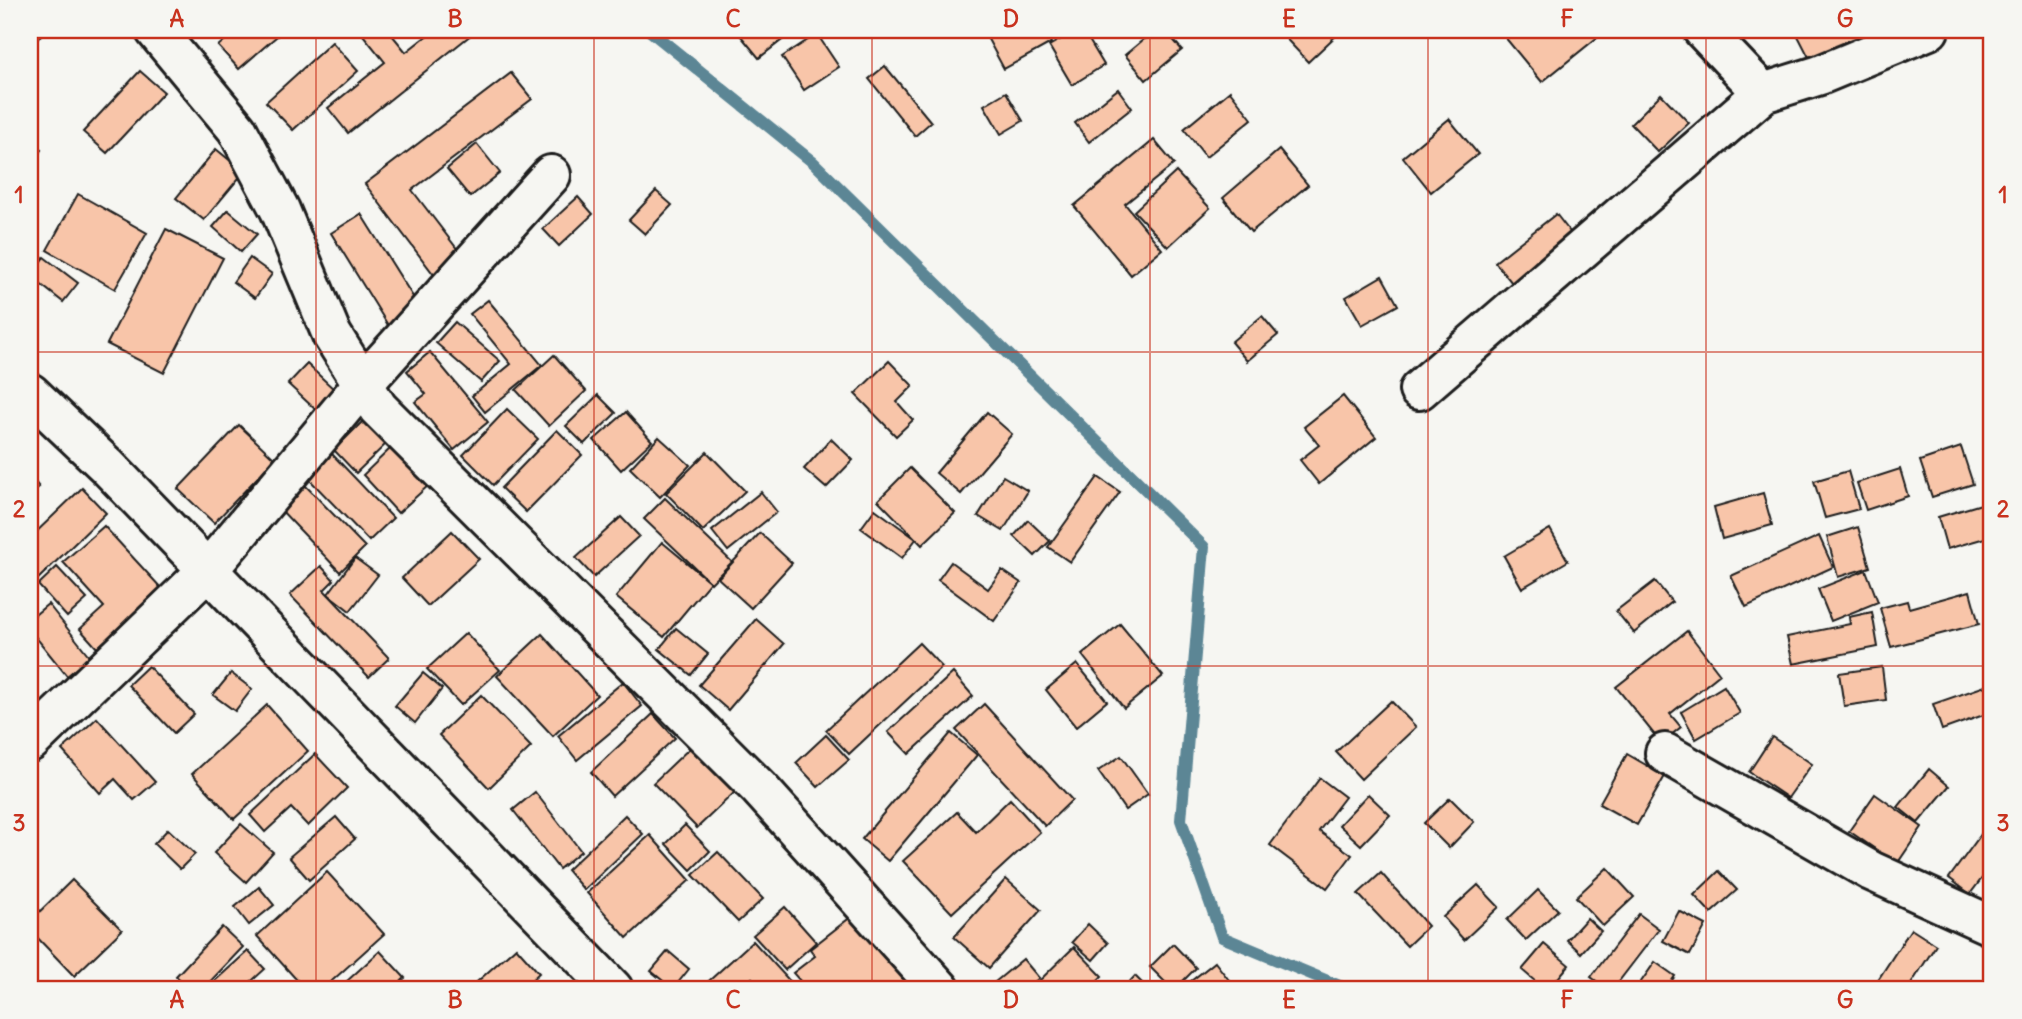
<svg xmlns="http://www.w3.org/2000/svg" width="2022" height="1019" viewBox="0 0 2022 1019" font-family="Delius,sans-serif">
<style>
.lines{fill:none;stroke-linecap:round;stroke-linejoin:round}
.stream{stroke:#5b8695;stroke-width:12}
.building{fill:#f8c5a9;stroke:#1c1c1c;stroke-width:2}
.minor-casing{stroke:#1c1c1c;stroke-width:44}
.minor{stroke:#f6f6f2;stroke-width:38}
.grid{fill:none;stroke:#c8321e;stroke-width:2;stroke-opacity:0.55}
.neatline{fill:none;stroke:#c8321e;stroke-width:2.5}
.grid-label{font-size:23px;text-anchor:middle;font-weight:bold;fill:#c8321e}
</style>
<rect width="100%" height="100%" fill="#f6f6f2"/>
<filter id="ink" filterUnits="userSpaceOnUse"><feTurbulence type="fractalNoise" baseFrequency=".0143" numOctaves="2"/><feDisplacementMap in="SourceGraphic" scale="14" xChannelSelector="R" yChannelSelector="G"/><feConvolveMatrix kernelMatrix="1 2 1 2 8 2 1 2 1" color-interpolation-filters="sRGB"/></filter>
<g filter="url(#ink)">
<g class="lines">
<path class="stream" d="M649,30L814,163L1204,547L1181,820L1222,937L1347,989"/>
</g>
<g class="building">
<path d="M30,30H45L35,42L30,38Z"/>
<path d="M237,30H284L239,69L218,46Z"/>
<path d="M359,30H388L406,52L434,30H477L348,133L328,108L385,62Z"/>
<path d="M736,30H795L759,58Z"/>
<path d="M983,30H1044L1051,43L1004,69Z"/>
<path d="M1077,30H1083L1104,65L1072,85L1049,46Z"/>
<path d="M1155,30H1165L1182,50L1146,80L1125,55Z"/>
<path d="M1278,30H1342L1308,62Z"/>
<path d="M1499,30H1594L1599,36L1542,82Z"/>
<path d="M1795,30H1867L1872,39L1815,69Z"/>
<path d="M817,34L839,67L804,90L782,57Z"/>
<path d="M332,42L358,71L293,130L266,102Z"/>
<path d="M885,66L931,122L915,136L869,79Z"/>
<path d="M140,71L164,92L107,153L83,132Z"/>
<path d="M511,73L532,99L412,190L471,267L444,288L365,184Z"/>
<path d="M1118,89L1132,108L1089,142L1075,123Z"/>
<path d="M1230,91L1252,119L1206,157L1184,129Z"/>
<path d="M1006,92L1023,121L1001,134L984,105Z"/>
<path d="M1661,94L1689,123L1658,152L1631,124Z"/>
<path d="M1449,119L1478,154L1431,192L1403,157Z"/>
<path d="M1154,140L1174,164L1125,204L1162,249L1131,275L1074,206Z"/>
<path d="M30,142L41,150L30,167Z"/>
<path d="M477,144L500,173L470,197L447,169Z"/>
<path d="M216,149L244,172L204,220L176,198Z"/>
<path d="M1279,150L1308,185L1251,232L1223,198Z"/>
<path d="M1176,172L1210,208L1168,247L1134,211Z"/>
<path d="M656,191L672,205L645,234L629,220Z"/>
<path d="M78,194L147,233L115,289L47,250Z"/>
<path d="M578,197L593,214L559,246L543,229Z"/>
<path d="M228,210L257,234L241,252L213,227Z"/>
<path d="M361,214L425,316L394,335L331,233Z"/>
<path d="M1556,214L1584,250L1524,298L1495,262Z"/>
<path d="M166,229L223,258L164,373L107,344Z"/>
<path d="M44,257L78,283L63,302L30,276Z"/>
<path d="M250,258L272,274L255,298L233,282Z"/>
<path d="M1382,276L1398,305L1362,325L1346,297Z"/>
<path d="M488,300L542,365L485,412L472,396L511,364L470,314Z"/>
<path d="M1262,316L1278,335L1247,361L1231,342Z"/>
<path d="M455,322L500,361L481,382L436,343Z"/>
<path d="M430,352L488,422L454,450L415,402L426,394L407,371Z"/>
<path d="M554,355L586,391L549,426L516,390Z"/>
<path d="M889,361L913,386L897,402L913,420L896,436L855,394Z"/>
<path d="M307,364L336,391L317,411L288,384Z"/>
<path d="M598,395L616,413L584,444L566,426Z"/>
<path d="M1343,396L1376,437L1319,484L1300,460L1319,445L1304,427Z"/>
<path d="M507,409L538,439L493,485L463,455Z"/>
<path d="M626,412L652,441L621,470L594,440Z"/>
<path d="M987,412L1012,434L961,494L936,473Z"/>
<path d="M366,418L388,442L356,473L334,450Z"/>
<path d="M239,425L275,459L214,523L178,489Z"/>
<path d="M557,430L582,455L526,512L501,488Z"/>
<path d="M659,437L690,465L660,497L630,468Z"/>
<path d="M831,439L853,460L826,488L804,469Z"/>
<path d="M393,446L429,485L398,513L363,475Z"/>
<path d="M1961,447L1973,484L1932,497L1920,461Z"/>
<path d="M707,452L745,491L703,531L666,493Z"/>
<path d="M332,454L393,518L369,541L308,478Z"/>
<path d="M910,468L955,513L922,545L878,500Z"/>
<path d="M1900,469L1908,496L1866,510L1857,483Z"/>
<path d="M1848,471L1859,509L1825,518L1814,481Z"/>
<path d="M30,476L39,487L30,494Z"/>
<path d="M1003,476L1028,491L1003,531L978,516Z"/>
<path d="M1098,477L1120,492L1070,562L1048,547Z"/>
<path d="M302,482L365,547L340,572L277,506Z"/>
<path d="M82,488L106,513L37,580L30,573V538Z"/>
<path d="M761,492L777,512L728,551L712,531Z"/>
<path d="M1763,493L1772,525L1722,539L1714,507Z"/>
<path d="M665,498L732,562L711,583L644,519Z"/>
<path d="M1988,502L1992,516V536L1947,549L1938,517Z"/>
<path d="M875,509L916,539L902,558L861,528Z"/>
<path d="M621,517L639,536L594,577L576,558Z"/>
<path d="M1028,520L1050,541L1035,556L1014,536Z"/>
<path d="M104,526L162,589L97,648L80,629L104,607L63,562Z"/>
<path d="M1858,527L1870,567L1838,577L1827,537Z"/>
<path d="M1550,529L1568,561L1522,588L1504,556Z"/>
<path d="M452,531L479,559L428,606L402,578Z"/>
<path d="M760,533L792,563L751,608L718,578Z"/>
<path d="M1819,536L1833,567L1746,607L1731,576Z"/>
<path d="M662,542L710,582L664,637L616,597Z"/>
<path d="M355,558L378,575L350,611L328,594Z"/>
<path d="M951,562L988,589L1002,570L1021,583L994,621L938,580Z"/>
<path d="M321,566L334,580L324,590L389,658L369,677L290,595Z"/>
<path d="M57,567L87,599L67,617L38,585Z"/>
<path d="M1866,570L1878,602L1831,621L1818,589Z"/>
<path d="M1655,581L1672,602L1634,633L1616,611Z"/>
<path d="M1970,591L1979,624L1891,647L1880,608L1907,601L1909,608Z"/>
<path d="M48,604L90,657L67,676L30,630V619Z"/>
<path d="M1872,612L1878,647L1793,664L1787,637L1850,624L1849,617Z"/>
<path d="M756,619L784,644L728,710L699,685Z"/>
<path d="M1120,624L1163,676L1124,708L1082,655Z"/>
<path d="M676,628L708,654L691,675L659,649Z"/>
<path d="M1687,631L1720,674L1670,714L1681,727L1661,743L1616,687Z"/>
<path d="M466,633L500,670L461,705L427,669Z"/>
<path d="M542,634L597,695L553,736L497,676Z"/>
<path d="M919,643L942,667L849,754L826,730Z"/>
<path d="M1077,664L1107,701L1076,727L1046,690Z"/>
<path d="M148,666L194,714L174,733L128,685Z"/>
<path d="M1882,667L1886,700L1844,706L1839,673Z"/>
<path d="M231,673L252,689L235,711L213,695Z"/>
<path d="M423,673L442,689L415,723L395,706Z"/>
<path d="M953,673L973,696L909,754L888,732Z"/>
<path d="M623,682L642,706L577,760L558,736Z"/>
<path d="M1988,685L1992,696V712L1942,730L1933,704Z"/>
<path d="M1724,686L1740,713L1696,739L1681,712Z"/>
<path d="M481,695L531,747L489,788L439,735Z"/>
<path d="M1391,701L1416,727L1361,779L1336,752Z"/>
<path d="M984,704L1072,800L1045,826L956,730Z"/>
<path d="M267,705L308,751L234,819L192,774Z"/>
<path d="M653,714L675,738L612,796L591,772Z"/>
<path d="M97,718L155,782L134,800L115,779L100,793L62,750Z"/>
<path d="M951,733L977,755L888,861L862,839Z"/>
<path d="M826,735L849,760L818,787L796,763Z"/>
<path d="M1772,737L1812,764L1788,798L1749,772Z"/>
<path d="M693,745L737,790L697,828L653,783Z"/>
<path d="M315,754L347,788L308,826L291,808L265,832L250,815Z"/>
<path d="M1627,754L1665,776L1637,825L1599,804Z"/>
<path d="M1121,756L1148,794L1125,810L1098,771Z"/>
<path d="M1929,769L1949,786L1918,823L1898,807Z"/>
<path d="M1320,778L1345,797L1319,831L1352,855L1327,888L1270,845Z"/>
<path d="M535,792L581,851L559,869L513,810Z"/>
<path d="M1368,794L1390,815L1361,845L1339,825Z"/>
<path d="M1875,794L1922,827L1897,864L1849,831Z"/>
<path d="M1450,798L1474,822L1449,848L1424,823Z"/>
<path d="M1010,799L1040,832L952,913L903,861L957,812L976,832Z"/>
<path d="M625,815L643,834L584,890L567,870Z"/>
<path d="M336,817L355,839L309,880L289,857Z"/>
<path d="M241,824L273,852L246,882L214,853Z"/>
<path d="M685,825L710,851L691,870L666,844Z"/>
<path d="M168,829L195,854L180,869L154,844Z"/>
<path d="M1985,829L1992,834V865L1970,894L1949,878Z"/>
<path d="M650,835L690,880L627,938L587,893Z"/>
<path d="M718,852L763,899L738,922L693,875Z"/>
<path d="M1607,868L1634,897L1603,926L1576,897Z"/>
<path d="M1719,871L1737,890L1711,913L1694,895Z"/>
<path d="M327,872L384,934L323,989H305L257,936Z"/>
<path d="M1381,873L1428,926L1407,946L1358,894Z"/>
<path d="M1006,879L1041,910L989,968L954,937Z"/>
<path d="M72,880L122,930L74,976L30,930V921Z"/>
<path d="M1478,885L1499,907L1464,940L1443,917Z"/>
<path d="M259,887L274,905L249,925L235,907Z"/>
<path d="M1538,890L1558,910L1526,940L1507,920Z"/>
<path d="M785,907L816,942L785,970L753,935Z"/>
<path d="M861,909L913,974L894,989H807L793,973L815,956L810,949Z"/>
<path d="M1679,911L1706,925L1690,955L1663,941Z"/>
<path d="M1639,914L1659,929L1613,989H1607L1591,977Z"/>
<path d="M1587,918L1601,931L1581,953L1567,940Z"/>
<path d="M1088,924L1108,943L1093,960L1072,942Z"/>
<path d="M222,927L243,947L203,989H191L176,976Z"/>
<path d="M1911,929L1936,945L1908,989H1872Z"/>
<path d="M753,941L797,989H763L752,978L740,989H700Z"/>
<path d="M1173,944L1196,968L1175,989H1172L1150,967Z"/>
<path d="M1544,944L1569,965L1549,989H1544L1522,970Z"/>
<path d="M516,947L539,973L522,989H469Z"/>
<path d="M1074,947L1102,976L1089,989H1043L1037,983Z"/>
<path d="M248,951L265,969L243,989H206Z"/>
<path d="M380,951L405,978L393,989H354L347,981Z"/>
<path d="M668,951L689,969L673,989L651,971Z"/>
<path d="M1023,959L1039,978L1026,989H1001L995,982Z"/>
<path d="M1215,962L1232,984L1225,989H1181Z"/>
<path d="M1655,962L1675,976L1666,989H1636Z"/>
<path d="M1135,976L1148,989H1123Z"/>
</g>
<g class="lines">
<defs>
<g id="minor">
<path d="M155,30L237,129L280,210L332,335L378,408L759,788L940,989"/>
<path d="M1703,30L1763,93"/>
<path d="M1419,390L1763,93L1820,75L1929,30"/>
<path d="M30,393L107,466L613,989"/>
<path d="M30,742L208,570L363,384L551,175"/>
<path d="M1665,753L1871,871L1992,926"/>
</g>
</defs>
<use href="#minor" class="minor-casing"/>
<use href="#minor" class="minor"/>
</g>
</g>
<path class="grid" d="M316,30V989M594,30V989M872,30V989M1150,30V989M1428,30V989M1706,30V989M30,352H1992M30,666H1992"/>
<rect width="2022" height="1019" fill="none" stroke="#f6f6f2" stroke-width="77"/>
<rect x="38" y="38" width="1945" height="943" class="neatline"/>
<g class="grid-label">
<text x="177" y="27">A</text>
<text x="455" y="27">B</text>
<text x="733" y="27">C</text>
<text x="1011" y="27">D</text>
<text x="1289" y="27">E</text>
<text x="1567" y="27">F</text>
<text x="1845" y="27">G</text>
<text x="19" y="203">1</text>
<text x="2003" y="203">1</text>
<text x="19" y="517">2</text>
<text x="2003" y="517">2</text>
<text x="19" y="831">3</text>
<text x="2003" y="831">3</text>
<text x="177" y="1008">A</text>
<text x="455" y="1008">B</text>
<text x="733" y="1008">C</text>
<text x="1011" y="1008">D</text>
<text x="1289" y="1008">E</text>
<text x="1567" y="1008">F</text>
<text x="1845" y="1008">G</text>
</g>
</svg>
